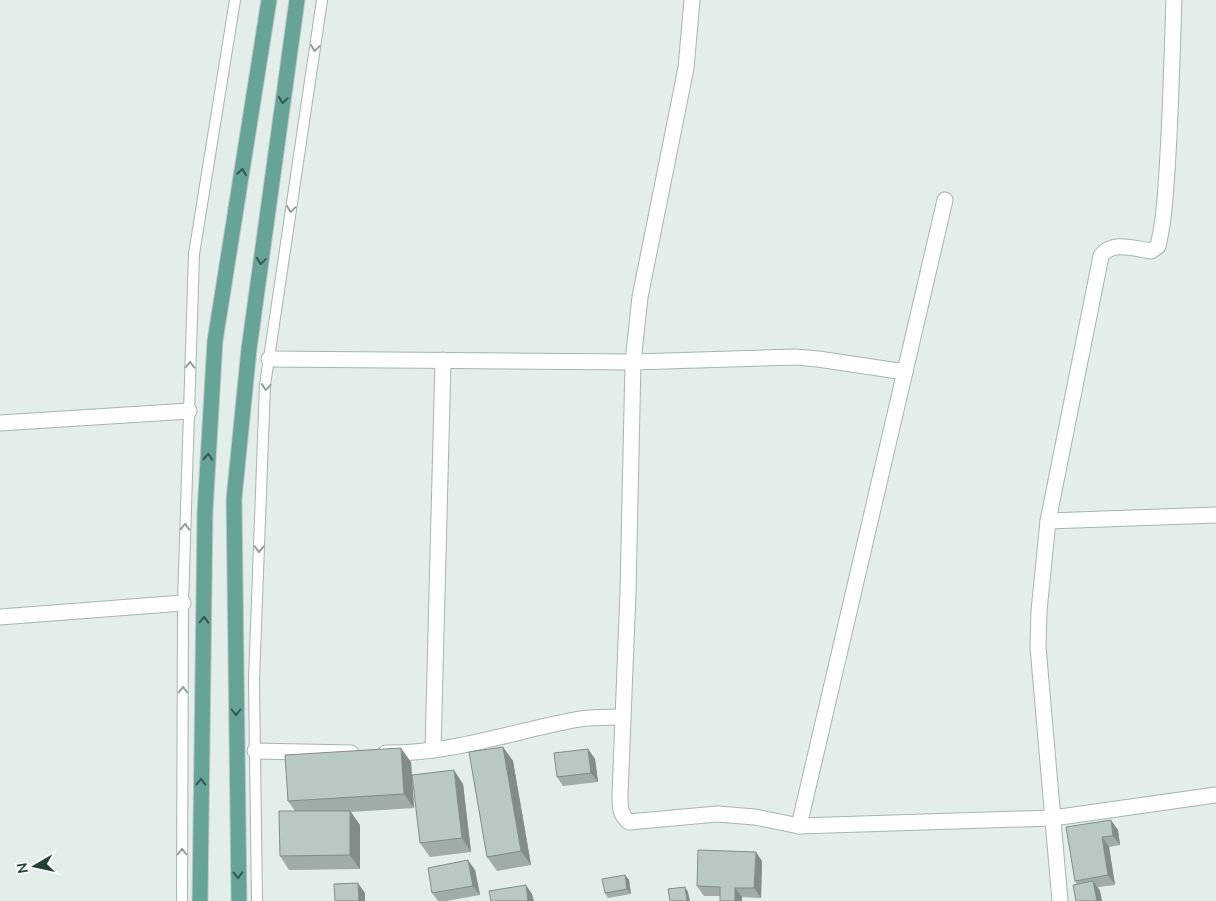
<svg xmlns="http://www.w3.org/2000/svg" width="1216" height="901" viewBox="0 0 1216 901" font-family="'Nunito Sans',sans-serif">
<style>
.lines{fill:none;stroke-linecap:round;stroke-linejoin:round}
.lane-casing{stroke:#a6b5b1;stroke-width:12}
.street-casing{stroke:#a6b5b1;stroke-width:17}
.primary-casing{stroke:#c1c9c8;stroke-width:17}
.lane{stroke:#fff;stroke-width:10}
.street{stroke:#fff;stroke-width:15}
.primary{stroke:#68a398;stroke-width:15}
.wall{fill:#9faca8}
.shaded-wall{fill:#828c88}
.building{fill:#b9c8c3;stroke:#828c88}
.oneway{stroke:#919f9c}
.oneway2{stroke:#345851}
</style>
<rect width="100%" height="100%" fill="#e3ede9"/>
<g class="lines">
<defs>
<g id="lane">
<path d="M182,901L183,603L194,254L235,0"/>
<path d="M257,901L254,680L265,385L322,0"/>
</g>
<g id="street">
<path d="M692,0L686,68L640,297L633,362L628,592L620,795C620,807 620,815 629,822L717,814L755,817L799,826L1053,818L1216,795"/>
<path d="M269,359L633,362L795,357L818,359L905,372"/>
<path d="M0,423L189,411"/>
<path d="M1048,521L1216,515"/>
<path d="M0,617L183,603"/>
<path d="M433,750L443,360"/>
<path d="M255,751L351,753"/>
<path d="M386,753C450,754 511,732 574,720C589,717 607,717 623,717"/>
<path d="M799,826L945,200"/>
<path d="M1060,901L1038,647L1039,611L1048,521L1101,256C1112,240 1135,249 1151,251L1158,246C1165,217 1166,185 1168,154C1171,103 1172,51 1174,0"/>
</g>
<g id="primary">
<path d="M200,901L205,512L215,341L269,0"/>
<path d="M239,901L234,499L249,349L297,0"/>
</g>
</defs>
<use href="#lane" class="lane-casing"/>
<use href="#street" class="street-casing"/>
<use href="#primary" class="primary-casing"/>
<use href="#lane" class="lane"/>
<use href="#street" class="street"/>
<use href="#primary" class="primary"/>
</g>
<g class="wall">
<path d="M503,747L513,761L531,865L497,871L487,857Z"/>
<path d="M588,749L595,759L598,782L563,786L557,777Z"/>
<path d="M411,762L414,808L351,812L360,825V869L289,870L280,856L295,811L288,801Z"/>
<path d="M463,784L471,852L430,857L420,843Z"/>
<path d="M1066,827L1118,830L1120,845L1109,847L1115,885L1098,887L1100,891L1102,901H1076L1077,884L1075,881Z"/>
<path d="M762,861L761,898L742,897V901H720V896H704L697,886Z"/>
<path d="M475,870L480,895L446,901H438L432,893Z"/>
<path d="M625,875L629,880L631,894L608,898L605,893Z"/>
</g>
<g class="shaded-wall">
<path d="M503,747L513,761L531,865L521,851Z"/>
<path d="M401,748L411,762L414,808L404,794Z"/>
<path d="M588,749L595,759L598,782L591,773Z"/>
<path d="M454,770L463,784L471,852L462,838Z"/>
<path d="M350,811L360,825V869L350,855Z"/>
<path d="M1111,820L1118,830L1120,845L1113,836Z"/>
<path d="M1102,837L1109,847L1115,885L1108,875Z"/>
<path d="M756,852L762,861L761,898L754,888Z"/>
<path d="M468,860L475,870L480,895L473,886Z"/>
<path d="M625,875L629,880L631,894L627,889Z"/>
<path d="M1093,881L1100,891L1102,901H1097Z"/>
<path d="M358,883L365,893V901H359Z"/>
<path d="M526,885L532,894L534,901H528Z"/>
<path d="M685,887L688,892L690,901H687Z"/>
<path d="M735,888L742,897V901H735Z"/>
</g>
<g class="building">
<path d="M503,747L521,851L487,857L469,752Z"/>
<path d="M401,748L404,794L288,801L285,755Z"/>
<path d="M588,749L591,773L557,777L554,753Z"/>
<path d="M454,770L462,838L420,843L412,775Z"/>
<path d="M279,811H350V855L280,856Z"/>
<path d="M1111,820L1113,836L1102,837L1108,875L1075,881L1066,827Z"/>
<path d="M698,850L756,852L754,888H735V901H720V887L697,886Z"/>
<path d="M468,860L473,886L432,893L428,868Z"/>
<path d="M625,875L627,889L605,893L602,879Z"/>
<path d="M1093,881L1097,901H1076L1073,885Z"/>
<path d="M358,883L359,901H335L334,884Z"/>
<path d="M526,885L528,901H491L489,891Z"/>
<path d="M685,887L687,901H670L668,889Z"/>
</g>
<defs><path id="oneway-chevron" d="M-2-3.5L2.5 0L-2 3.5" fill="none" stroke-width="1.6" stroke-linecap="round" stroke-linejoin="round" transform="scale(1.25)"/></defs>
<g class="oneway">
<use href="#oneway-chevron" transform="translate(315 48) rotate(98)"/>
<use href="#oneway-chevron" transform="translate(291 209) rotate(98)"/>
<use href="#oneway-chevron" transform="translate(190 365) rotate(-88)"/>
<use href="#oneway-chevron" transform="translate(266 387) rotate(95)"/>
<use href="#oneway-chevron" transform="translate(185 527) rotate(-88)"/>
<use href="#oneway-chevron" transform="translate(259 549) rotate(92)"/>
<use href="#oneway-chevron" transform="translate(183 690) rotate(-90)"/>
<use href="#oneway-chevron" transform="translate(182 852) rotate(-90)"/>
</g>
<g class="oneway2">
<use href="#oneway-chevron" transform="translate(283 100) rotate(98)"/>
<use href="#oneway-chevron" transform="translate(242 172) rotate(-81)"/>
<use href="#oneway-chevron" transform="translate(261 261) rotate(98)"/>
<use href="#oneway-chevron" transform="translate(208 457) rotate(-87)"/>
<use href="#oneway-chevron" transform="translate(204 620) rotate(-89)"/>
<use href="#oneway-chevron" transform="translate(236 712) rotate(90)"/>
<use href="#oneway-chevron" transform="translate(201 782) rotate(-89)"/>
<use href="#oneway-chevron" transform="translate(238 875) rotate(89)"/>
</g>
<g transform="translate(35 866) rotate(261)" stroke="#f4faf7" stroke-width="4" paint-order="stroke">
<path d="M0-4L9 19L0 12L-9 19Z" fill="#233f39"/>
<text y="-8" font-size="14" font-weight="bold" text-anchor="middle" fill="#233f39">N</text>
</g>
</svg>
